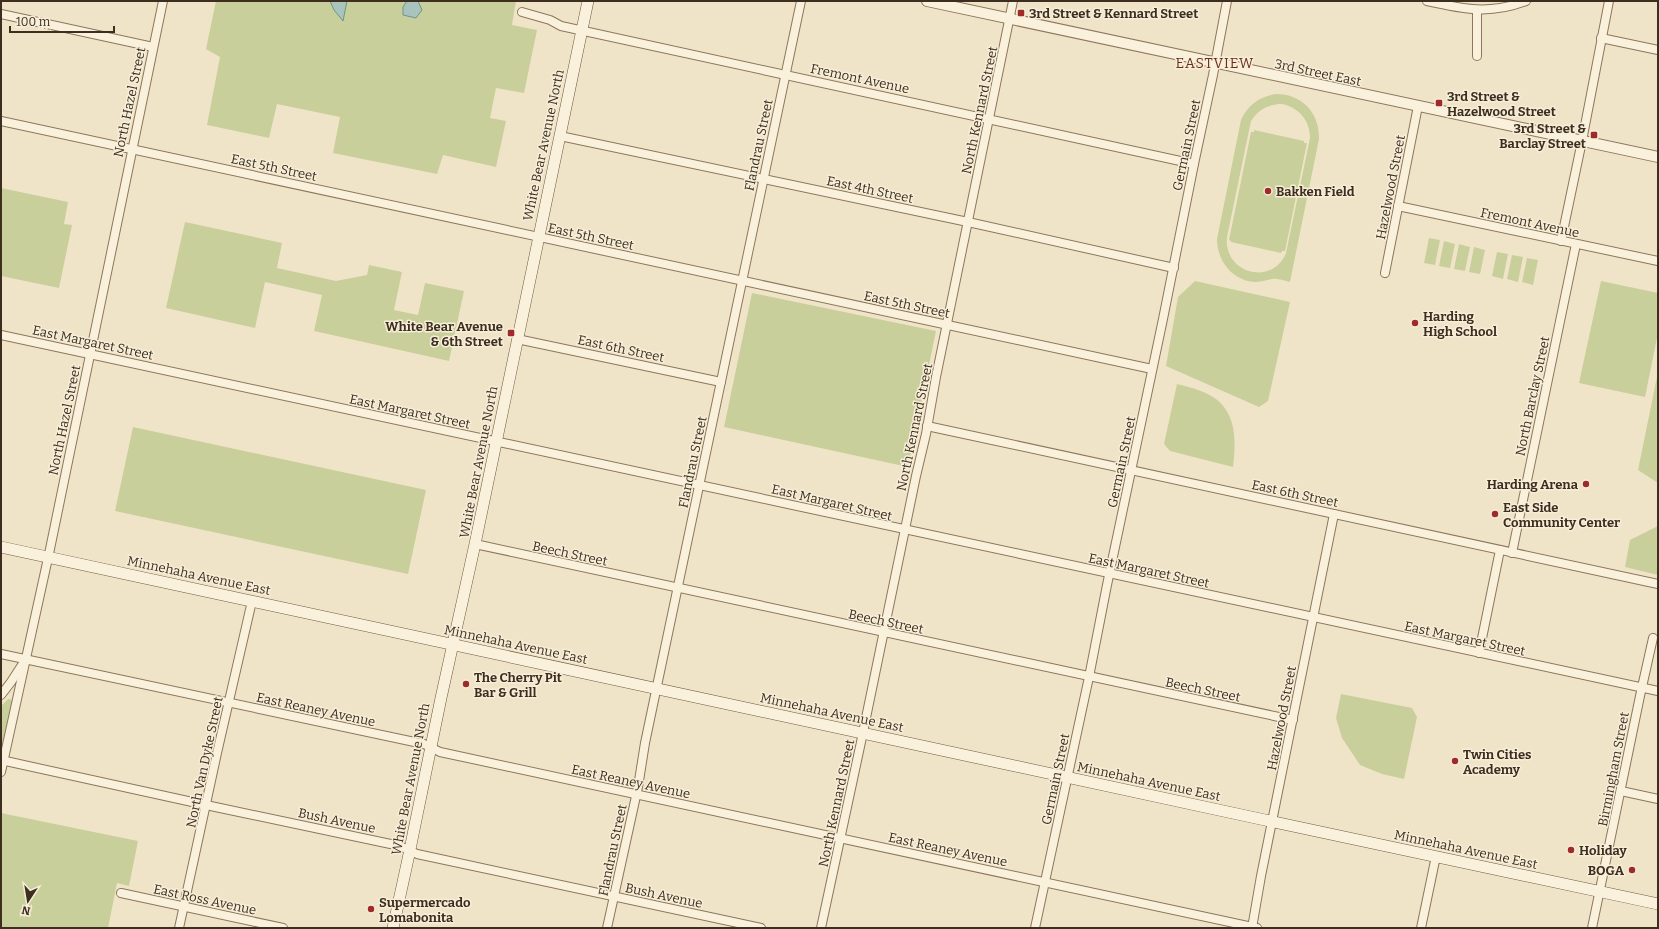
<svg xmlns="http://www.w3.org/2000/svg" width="1659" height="929" viewBox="0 0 1659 929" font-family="Bitter,serif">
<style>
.green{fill:#c9cf9b;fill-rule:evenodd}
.water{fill:#a9c4bc;stroke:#6f938a}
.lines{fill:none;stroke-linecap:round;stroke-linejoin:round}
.minor-casing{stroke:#8d765c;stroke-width:10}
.tertiary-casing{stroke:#8d765c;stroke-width:12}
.secondary-casing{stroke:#6f573f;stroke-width:12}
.minor{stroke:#faf1dc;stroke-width:8}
.tertiary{stroke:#faf1dc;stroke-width:10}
.secondary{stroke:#faf1dc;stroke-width:11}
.poi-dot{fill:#9e2a2b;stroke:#f7eed8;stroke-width:1.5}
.labels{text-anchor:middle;stroke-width:3;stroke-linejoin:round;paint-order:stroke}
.poi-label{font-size:13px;font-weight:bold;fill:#3d2e20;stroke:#f7eed8;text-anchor:start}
.street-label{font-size:13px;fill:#3d2e20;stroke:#f7eed8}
.neighbourhood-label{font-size:14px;letter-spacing:1px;fill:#6b2e1e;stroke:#f7eed8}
</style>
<rect width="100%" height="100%" fill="#f0e4c8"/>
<g class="green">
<path d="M216,1H516L512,25L537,30L524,93L496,88L490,118L506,121L496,167L443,155L437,174L333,153L340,117L277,104L269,138L207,125L220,57L206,49Z"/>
<path d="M1276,94C1302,94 1320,113 1319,139L1290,282C1285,281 1277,278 1272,279C1266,280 1261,282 1254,282C1232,280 1217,261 1217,239L1241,120C1248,105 1259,97 1276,94ZM1282,104C1299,108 1310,120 1310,138L1286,253C1272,287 1223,273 1227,237L1251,121C1258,110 1268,104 1282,104Z"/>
<path d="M1254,130L1304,141V143H1307L1285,251H1282L1281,253L1231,242V241L1229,240L1251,132H1254Z"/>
<path d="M1,188L68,202L64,224L72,225L59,288L1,276Z"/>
<path d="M185,222L282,243L277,268L336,281L367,275L369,265L402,272L394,310L418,315L425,283L464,291L449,361L314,331L322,295L265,282L255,328L166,308Z"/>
<path d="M1429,238L1440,240L1435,265L1424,263Z"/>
<path d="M1444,241L1455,244L1450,268L1439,266Z"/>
<path d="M1459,244L1470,247L1465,271L1454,269Z"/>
<path d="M1474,247L1485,250L1480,274L1469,272Z"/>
<path d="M1497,252L1508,254L1503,279L1492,276Z"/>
<path d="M1512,255L1523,257L1518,282L1507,279Z"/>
<path d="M1527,258L1538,260L1533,285L1522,282Z"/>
<path d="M1195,281L1290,302L1268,401L1259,407L1166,366L1178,297Z"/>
<path d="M1601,281L1658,293V333L1645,397L1579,383Z"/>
<path d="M752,293L936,331L908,467L724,427Z"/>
<path d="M1658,372V483L1638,470Z"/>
<path d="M1177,384C1185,386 1194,388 1201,391C1236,404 1237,435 1233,467L1170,451L1164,444Z"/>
<path d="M133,427L426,490L408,574L115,511Z"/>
<path d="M1658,526V575L1625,567L1630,540Z"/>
<path d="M1341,694L1412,708L1417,717L1404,779L1382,774L1360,765L1342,738L1336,718Z"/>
<path d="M8,699H10L12,701L1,749V706Z"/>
<path d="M1,813L138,841L129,886L117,883L108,928H1Z"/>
</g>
<g class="water">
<path d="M330,1H347L343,21L334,10Z"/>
<path d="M407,1H418L422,10L416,18L403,15V7Z"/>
</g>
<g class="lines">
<defs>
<g id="minor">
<path d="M1427,1C1463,9 1490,15 1526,1"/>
<path d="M1477,10V56"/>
<path d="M522,12L550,20L561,26L1194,164"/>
<path d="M1,14L153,47"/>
<path d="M1601,38L1658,50"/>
<path d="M1,121L1152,369"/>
<path d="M560,136L968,222L1174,268"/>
<path d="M1398,206L1658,261"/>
<path d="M1561,241L1582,141L1609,1"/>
<path d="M1385,273L1418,106"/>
<path d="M1,335L1658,691"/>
<path d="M517,339L721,382"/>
<path d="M927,426L1658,584"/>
<path d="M475,544L1293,720"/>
<path d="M1512,553L1576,244"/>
<path d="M1479,653L1500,550"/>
<path d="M1,654L424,744L440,752L1257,928"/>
<path d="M1,695L11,682L22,665"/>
<path d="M1,760L206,805L400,846L417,854L761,928"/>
<path d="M1,772L50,549L163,1"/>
<path d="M1621,791L1658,799"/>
<path d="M121,893L283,928"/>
<path d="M179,928L217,753L252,601"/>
<path d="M607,928L638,787L645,743L801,1"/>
<path d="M821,928L861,742L916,476L926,434L936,377L1013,1"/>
<path d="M1035,928L1089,677L1107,585L1163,319L1194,164L1213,75L1227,1"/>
<path d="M1252,928L1261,876L1334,514"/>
<path d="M1421,928L1436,856"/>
<path d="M1592,928L1640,696L1653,638"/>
</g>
<path id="tertiary" d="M927,1L1658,157"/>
<g id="secondary">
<path d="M1,547L1265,820L1658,904"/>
<path d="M393,928L408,859L441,698L475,544L588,1"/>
</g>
</defs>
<use href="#minor" class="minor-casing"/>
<use href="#tertiary" class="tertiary-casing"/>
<use href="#secondary" class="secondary-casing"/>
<use href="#minor" class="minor"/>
<use href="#tertiary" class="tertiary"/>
<use href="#secondary" class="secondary"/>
</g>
<g class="poi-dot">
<rect x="1017" y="9" width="8" height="8" rx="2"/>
<rect x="1435" y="99" width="8" height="8" rx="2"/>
<rect x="1590" y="131" width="8" height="8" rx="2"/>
<circle cx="1268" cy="191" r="4"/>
<circle cx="1415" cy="323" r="4"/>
<rect x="507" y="329" width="8" height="8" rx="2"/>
<circle cx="1586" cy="484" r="4"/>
<circle cx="1495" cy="514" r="4"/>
<circle cx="466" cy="684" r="4"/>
<circle cx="1455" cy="761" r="4"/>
<circle cx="1571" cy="850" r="4"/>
<circle cx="1632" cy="870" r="4"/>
<circle cx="371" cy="909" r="4"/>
</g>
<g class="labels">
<g class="poi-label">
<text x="1029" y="18">3rd Street &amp; Kennard Street</text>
<text x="1447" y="101">3rd Street &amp;<tspan x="1447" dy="15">Hazelwood Street</tspan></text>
<text x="1586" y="133" text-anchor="end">3rd Street &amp;<tspan x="1586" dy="15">Barclay Street</tspan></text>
<text x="1276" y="196">Bakken Field</text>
<text x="1423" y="321">Harding<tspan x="1423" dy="15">High School</tspan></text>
<text x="503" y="331" text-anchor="end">White Bear Avenue<tspan x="503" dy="15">&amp; 6th Street</tspan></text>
<text x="1578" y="489" text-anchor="end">Harding Arena</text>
<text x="1503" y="512">East Side<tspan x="1503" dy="15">Community Center</tspan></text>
<text x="474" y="682">The Cherry Pit<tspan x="474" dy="15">Bar &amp; Grill</tspan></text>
<text x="1463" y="759">Twin Cities<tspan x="1463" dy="15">Academy</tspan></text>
<text x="1579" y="855">Holiday</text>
<text x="1624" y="875" text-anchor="end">BOGA</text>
<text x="379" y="907">Supermercado<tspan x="379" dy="15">Lomabonita</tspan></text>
</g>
<g class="street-label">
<text transform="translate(1318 72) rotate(12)" y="5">3rd Street East</text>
<text transform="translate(860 78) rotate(12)" y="5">Fremont Avenue</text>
<text transform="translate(129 102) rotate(-78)" y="5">North Hazel Street</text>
<text transform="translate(979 110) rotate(-78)" y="5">North Kennard Street</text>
<text transform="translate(543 145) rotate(-78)" y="5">White Bear Avenue North</text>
<text transform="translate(758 145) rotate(-78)" y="5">Flandrau Street</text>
<text transform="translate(1186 145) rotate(-78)" y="5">Germain Street</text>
<text transform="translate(274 167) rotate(12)" y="5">East 5th Street</text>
<text transform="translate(1390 187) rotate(-79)" y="5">Hazelwood Street</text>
<text transform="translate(870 189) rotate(12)" y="5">East 4th Street</text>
<text transform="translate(1530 222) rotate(12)" y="5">Fremont Avenue</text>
<text transform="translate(591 236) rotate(12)" y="5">East 5th Street</text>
<text transform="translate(907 304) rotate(12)" y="5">East 5th Street</text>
<text transform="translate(93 342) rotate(12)" y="5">East Margaret Street</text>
<text transform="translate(621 348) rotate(12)" y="5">East 6th Street</text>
<text transform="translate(1532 396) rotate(-78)" y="5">North Barclay Street</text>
<text transform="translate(410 411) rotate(12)" y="5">East Margaret Street</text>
<text transform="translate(64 420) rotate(-78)" y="5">North Hazel Street</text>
<text transform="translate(914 427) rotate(-78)" y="5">North Kennard Street</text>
<text transform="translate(478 462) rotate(-79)" y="5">White Bear Avenue North</text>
<text transform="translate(692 462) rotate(-78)" y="5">Flandrau Street</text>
<text transform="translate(1121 462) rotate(-78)" y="5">Germain Street</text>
<text transform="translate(1295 493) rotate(12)" y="5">East 6th Street</text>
<text transform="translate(832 502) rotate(13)" y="5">East Margaret Street</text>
<text transform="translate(570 553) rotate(12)" y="5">Beech Street</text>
<text transform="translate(1149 570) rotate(12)" y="5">East Margaret Street</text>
<text transform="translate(199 575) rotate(12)" y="5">Minnehaha Avenue East</text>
<text transform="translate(886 621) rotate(12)" y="5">Beech Street</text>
<text transform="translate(1465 638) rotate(12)" y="5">East Margaret Street</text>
<text transform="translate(516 644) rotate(12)" y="5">Minnehaha Avenue East</text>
<text transform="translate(1203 689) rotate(12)" y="5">Beech Street</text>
<text transform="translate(316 709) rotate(12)" y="5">East Reaney Avenue</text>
<text transform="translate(832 712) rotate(12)" y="5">Minnehaha Avenue East</text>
<text transform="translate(1281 718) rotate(-79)" y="5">Hazelwood Street</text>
<text transform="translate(204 762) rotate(-78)" y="5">North Van Dyke Street</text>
<text transform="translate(1613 769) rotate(-79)" y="5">Birmingham Street</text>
<text transform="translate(410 779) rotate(-79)" y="5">White Bear Avenue North</text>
<text transform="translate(1055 779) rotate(-78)" y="5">Germain Street</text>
<text transform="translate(631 781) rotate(12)" y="5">East Reaney Avenue</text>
<text transform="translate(1149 781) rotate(12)" y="5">Minnehaha Avenue East</text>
<text transform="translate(836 803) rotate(-78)" y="5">North Kennard Street</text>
<text transform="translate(337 820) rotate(12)" y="5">Bush Avenue</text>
<text transform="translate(948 849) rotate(12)" y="5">East Reaney Avenue</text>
<text transform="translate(1466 849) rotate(12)" y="5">Minnehaha Avenue East</text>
<text transform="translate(612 850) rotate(-78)" y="5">Flandrau Street</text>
<text transform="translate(664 895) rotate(12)" y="5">Bush Avenue</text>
<text transform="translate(205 899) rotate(12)" y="5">East Ross Avenue</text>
</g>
<g class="neighbourhood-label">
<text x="1215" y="68">EASTVIEW</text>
</g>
</g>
<rect width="1659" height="929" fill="none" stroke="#3d2e20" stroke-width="4"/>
<g transform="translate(28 901) rotate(192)" stroke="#f7eed8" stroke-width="3" paint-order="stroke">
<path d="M0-3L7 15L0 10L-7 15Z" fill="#3d2e20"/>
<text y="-6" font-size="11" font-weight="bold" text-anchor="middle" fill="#3d2e20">N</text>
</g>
<path d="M10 26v6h104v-6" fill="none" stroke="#3d2e20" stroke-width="2"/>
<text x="16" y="26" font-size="12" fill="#3d2e20" stroke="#f7eed8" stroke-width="3" paint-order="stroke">100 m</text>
</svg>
